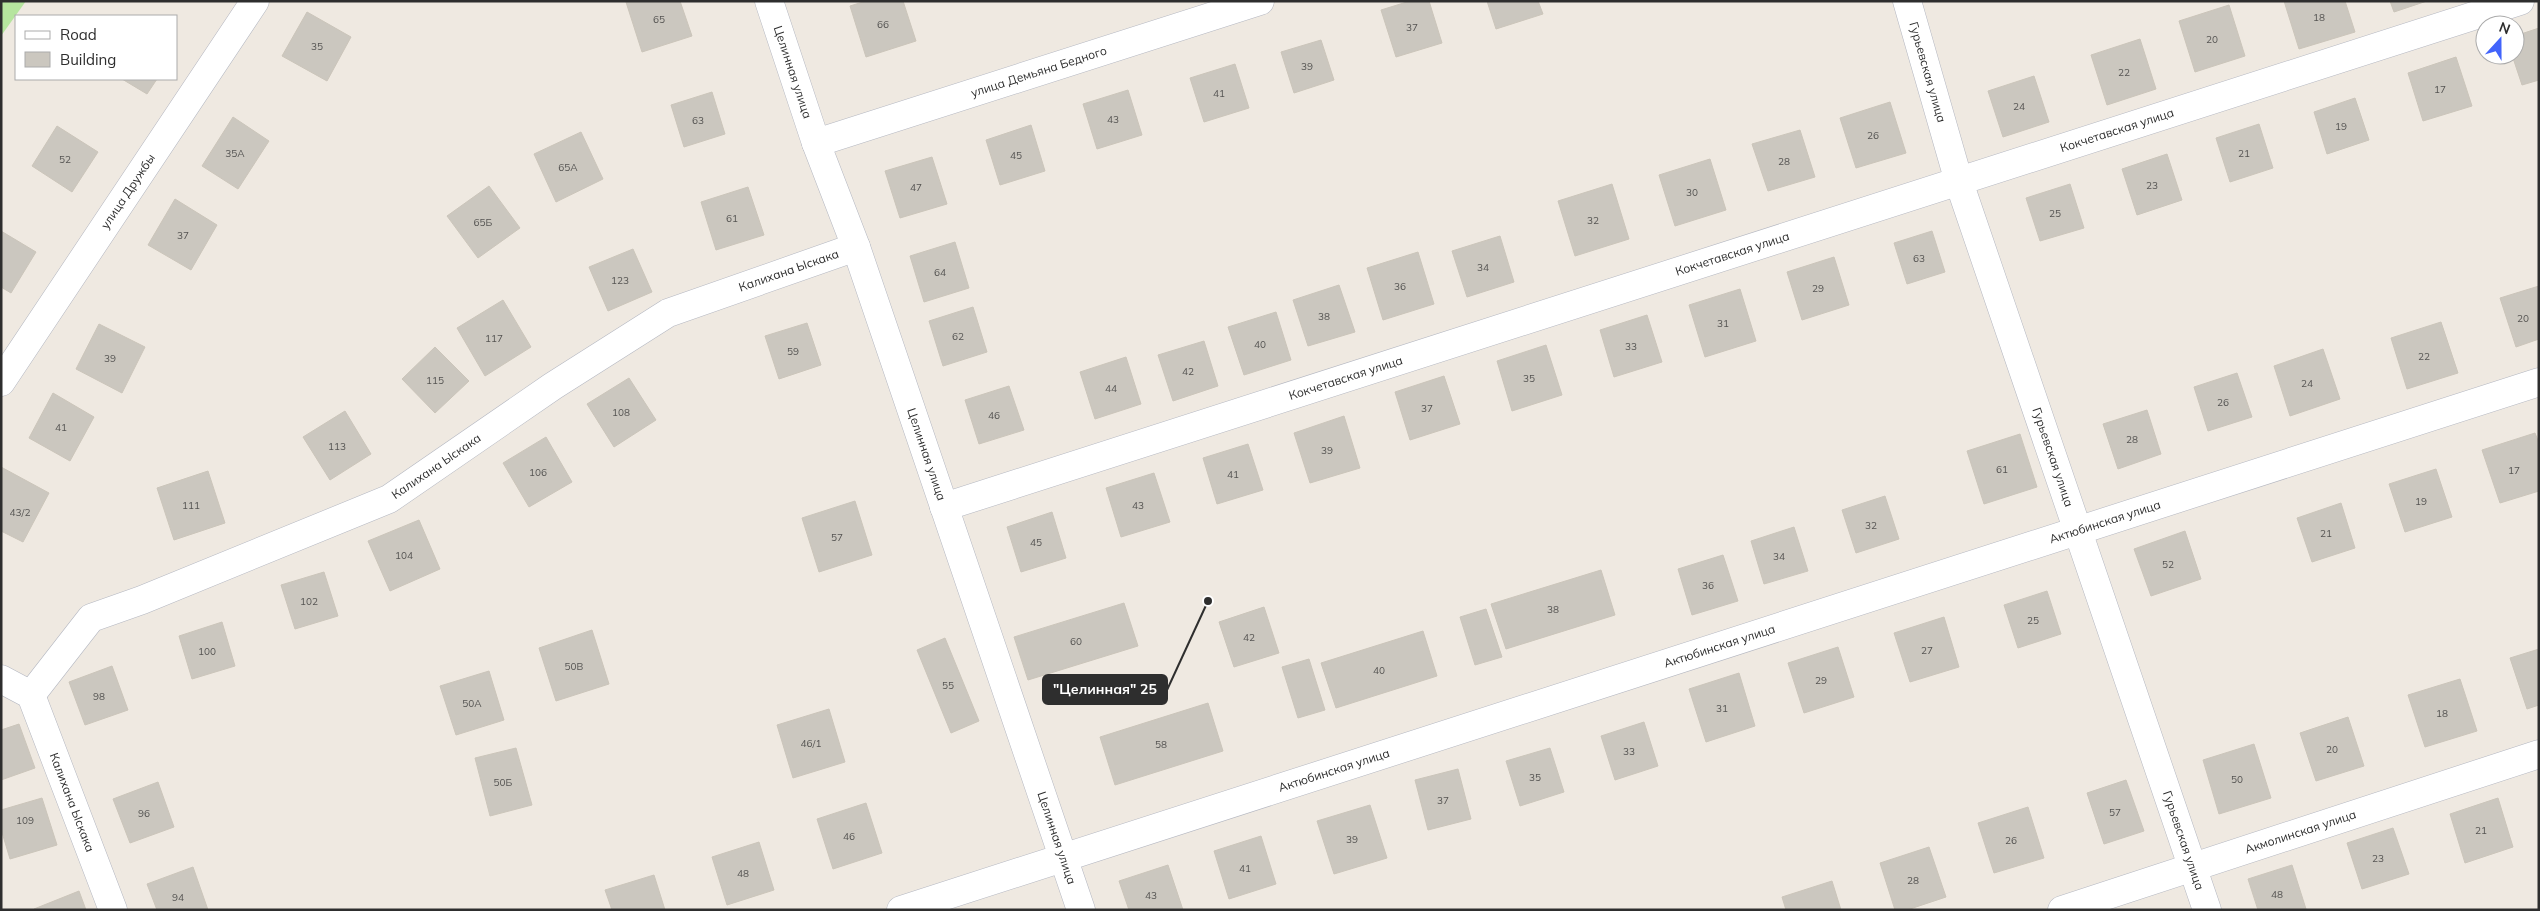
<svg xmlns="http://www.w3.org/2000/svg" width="2540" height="911" viewBox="0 0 2540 911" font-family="Mulish,sans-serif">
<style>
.green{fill:#b6e59e}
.building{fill:#cbc7bf;stroke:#cbc5ba}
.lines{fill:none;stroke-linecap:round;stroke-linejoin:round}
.minor-casing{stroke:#b4b7c1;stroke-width:29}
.minor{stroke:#fff;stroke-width:28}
.labels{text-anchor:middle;stroke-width:5;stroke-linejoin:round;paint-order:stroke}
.number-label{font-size:10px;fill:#555452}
.street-label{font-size:12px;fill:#2e2e2e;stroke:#fff}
.leader{fill:none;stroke:#2e2e2e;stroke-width:2}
.callout-dot{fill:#2e2e2e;stroke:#fff;stroke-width:2}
.callout{fill:#2e2e2e;stroke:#2e2e2e;stroke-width:2}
.callout-label{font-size:14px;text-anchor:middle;font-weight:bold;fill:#fff}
</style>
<rect width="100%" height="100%" fill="#efe9e1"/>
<path class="green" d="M1,1H26L1,36Z"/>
<g class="building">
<path d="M680,1L692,36L642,52L626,2Z"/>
<path d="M866,1H903L916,41L866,57L850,6Z"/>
<path d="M1410,1H1429L1442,43L1396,57L1381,10Z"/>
<path d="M1487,1H1538L1543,14L1496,29Z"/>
<path d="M2284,1H2345L2355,32L2299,49Z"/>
<path d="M2390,1H2427L2394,12Z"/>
<path d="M2229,5L2245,56L2195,72L2179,21Z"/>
<path d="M307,12L351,37L327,81L282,56Z"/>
<path d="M2539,28V80L2522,85L2512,55H2515V36Z"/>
<path d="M2140,39L2156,89L2107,105L2091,55Z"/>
<path d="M1321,40L1334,80L1294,93L1281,52Z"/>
<path d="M2456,57L2472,106L2423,121L2408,73Z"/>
<path d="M1235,64L1249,108L1204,122L1190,78Z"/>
<path d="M2034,76L2049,122L2003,137L1988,91Z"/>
<path d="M122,79H157L147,94Z"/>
<path d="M1128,90L1142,135L1097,149L1083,104Z"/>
<path d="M712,92L725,134L684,147L671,105Z"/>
<path d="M2355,98L2369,140L2327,154L2314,112Z"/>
<path d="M1890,102L1906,153L1856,168L1840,118Z"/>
<path d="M233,117L269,141L238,189L202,166Z"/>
<path d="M2259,124L2273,168L2230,182L2216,138Z"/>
<path d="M1031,125L1045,171L1000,185L986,140Z"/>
<path d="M57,126L98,152L72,192L32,166Z"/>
<path d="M1800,130L1815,177L1768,191L1752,144Z"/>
<path d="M581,132L603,179L556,202L534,154Z"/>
<path d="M2167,154L2182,200L2137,215L2122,169Z"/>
<path d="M932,157L947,204L900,218L885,171Z"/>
<path d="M1710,159L1726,210L1675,226L1659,175Z"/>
<path d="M1612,184L1629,239L1575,256L1558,201Z"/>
<path d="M2070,184L2084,228L2040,241L2026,198Z"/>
<path d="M489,186L520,228L478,258L447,216Z"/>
<path d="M748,187L764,235L716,250L701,202Z"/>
<path d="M175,199L217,225L191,270L148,245Z"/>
<path d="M1,231L36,252L11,293L1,287Z"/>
<path d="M1932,231L1945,272L1907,284L1894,243Z"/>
<path d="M1500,236L1514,282L1467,297L1452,251Z"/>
<path d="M955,242L969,288L924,302L910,256Z"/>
<path d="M633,249L652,292L608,311L589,267Z"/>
<path d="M1418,252L1434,304L1383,320L1367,268Z"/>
<path d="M1834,257L1849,305L1802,320L1787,272Z"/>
<path d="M1339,285L1355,332L1308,346L1293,300Z"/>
<path d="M2539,286V339L2516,347L2500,298Z"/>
<path d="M1740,289L1756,341L1705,357L1689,305Z"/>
<path d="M503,300L531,347L485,376L457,328Z"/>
<path d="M973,307L987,352L943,366L929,321Z"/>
<path d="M1276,312L1291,360L1244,375L1228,327Z"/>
<path d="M1647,315L1662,362L1614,377L1600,330Z"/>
<path d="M2441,322L2458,373L2407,389L2391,338Z"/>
<path d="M807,323L821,365L779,379L765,336Z"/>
<path d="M99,324L145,347L122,393L76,369Z"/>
<path d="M1204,341L1218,386L1173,401L1158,355Z"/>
<path d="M1546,345L1562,395L1512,411L1497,361Z"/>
<path d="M435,347L469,381L435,413L402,379Z"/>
<path d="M2323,349L2340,399L2290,416L2274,366Z"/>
<path d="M1126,357L1141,404L1095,419L1080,372Z"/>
<path d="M2237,373L2252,417L2208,431L2194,387Z"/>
<path d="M1444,376L1460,424L1410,440L1395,392Z"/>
<path d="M629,378L656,420L614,447L587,404Z"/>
<path d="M1009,386L1024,430L979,444L965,400Z"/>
<path d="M53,393L94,417L70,461L29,438Z"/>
<path d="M2147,410L2161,454L2118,469L2103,424Z"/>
<path d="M345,411L371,454L330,480L303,437Z"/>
<path d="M1344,416L1360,468L1310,483L1294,433Z"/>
<path d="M2535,433L2539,443V491L2500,503L2482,450Z"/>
<path d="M2020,434L2037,487L1984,504L1967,451Z"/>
<path d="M546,437L572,482L529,507L503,463Z"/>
<path d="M1248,444L1263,490L1217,504L1203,458Z"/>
<path d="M1,467L49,493L23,542L1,531Z"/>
<path d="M2436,469L2452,517L2405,532L2389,484Z"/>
<path d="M208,471L225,523L174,540L157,488Z"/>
<path d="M1154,473L1170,522L1121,537L1106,488Z"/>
<path d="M1885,496L1899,539L1856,553L1842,510Z"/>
<path d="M855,501L872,555L819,572L802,518Z"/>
<path d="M2341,503L2355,548L2312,562L2297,518Z"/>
<path d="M1052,512L1066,558L1021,572L1007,527Z"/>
<path d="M419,520L440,569L390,591L368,541Z"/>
<path d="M1794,527L1808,571L1764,584L1751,541Z"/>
<path d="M2185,531L2201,579L2151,596L2134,549Z"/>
<path d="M1723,555L1738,601L1692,615L1678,569Z"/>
<path d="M1601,570L1615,615L1506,649L1491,604Z"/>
<path d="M324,572L338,616L295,629L281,585Z"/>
<path d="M2047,591L2061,634L2018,648L2004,605Z"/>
<path d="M1124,603L1138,646L1028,680L1014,637Z"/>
<path d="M1264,607L1279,653L1234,667L1219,622Z"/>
<path d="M1486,609L1502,657L1475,665L1460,617Z"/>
<path d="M1944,617L1959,667L1910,682L1894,633Z"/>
<path d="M222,622L235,666L192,679L179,636Z"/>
<path d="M592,630L609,684L556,701L539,648Z"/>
<path d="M1423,631L1437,676L1336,708L1321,663Z"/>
<path d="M945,638L979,721L951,733L917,650Z"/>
<path d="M1838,647L1854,697L1804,713L1788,663Z"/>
<path d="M2539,649V705L2527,709L2510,658Z"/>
<path d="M1309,659L1325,710L1298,718L1282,667Z"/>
<path d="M112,666L128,710L85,725L69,682Z"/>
<path d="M489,671L504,720L456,735L440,686Z"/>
<path d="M1739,673L1755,726L1706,742L1689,689Z"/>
<path d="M2460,679L2477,731L2425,747L2408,695Z"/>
<path d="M1208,703L1223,751L1115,785L1100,737Z"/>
<path d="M829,709L845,762L793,778L777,725Z"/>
<path d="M2348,717L2364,766L2316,781L2300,733Z"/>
<path d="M1644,722L1658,766L1615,780L1601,736Z"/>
<path d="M19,724L35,768L1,780V730Z"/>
<path d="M2254,744L2271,798L2219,814L2203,760Z"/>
<path d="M516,748L532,805L490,816L475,758Z"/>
<path d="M1550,748L1564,792L1520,806L1506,761Z"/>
<path d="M1458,769L1471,819L1428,830L1415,780Z"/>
<path d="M2126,780L2144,831L2104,844L2087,793Z"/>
<path d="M158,782L174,827L130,843L113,799Z"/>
<path d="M42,798L57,845L10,859L1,829V810Z"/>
<path d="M2498,798L2513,847L2465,863L2450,814Z"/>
<path d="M866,803L882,853L833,869L817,819Z"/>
<path d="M1370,805L1387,858L1334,874L1317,821Z"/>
<path d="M2028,807L2044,858L1994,873L1978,823Z"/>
<path d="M2393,828L2409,874L2362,889L2347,843Z"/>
<path d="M1261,836L1276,884L1229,899L1214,851Z"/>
<path d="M759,842L774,890L727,905L712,857Z"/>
<path d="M1929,847L1946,897L1907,910H1895L1880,863Z"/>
<path d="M1168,865L1183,910H1129L1119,881Z"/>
<path d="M2292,865L2306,909L2258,910L2248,879Z"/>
<path d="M193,867L208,910H157L147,884Z"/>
<path d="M654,875L665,910H612L605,890Z"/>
<path d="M1832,881L1841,910H1786L1782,897Z"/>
<path d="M79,891L86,910H34V909Z"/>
</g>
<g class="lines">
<defs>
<g id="minor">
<path id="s1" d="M769,1L816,143L856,247L1081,910"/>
<path id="s2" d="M1907,1L1959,182L2207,910"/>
<path id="s3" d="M816,143L1260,1"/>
<path id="s4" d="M1,382L255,1"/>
<path id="s5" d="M944,507L2520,1"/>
<path id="s6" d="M1,679L31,695L113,910"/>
<path id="s7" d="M31,695L91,618L142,600L389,499L553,386L668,313L856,247"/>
<path id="s8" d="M901,910L2539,382"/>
<path id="s9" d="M2062,910L2539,754"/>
</g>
</defs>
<use href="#minor" class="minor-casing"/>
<use href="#minor" class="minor"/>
</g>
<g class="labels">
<g class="number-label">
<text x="2319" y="21">18</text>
<text x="659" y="23">65</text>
<text x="883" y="28">66</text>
<text x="1412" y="31">37</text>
<text x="2212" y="43">20</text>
<text x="317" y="50">35</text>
<text x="1307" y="70">39</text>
<text x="2124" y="76">22</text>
<text x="2440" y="93">17</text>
<text x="1219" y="97">41</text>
<text x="2019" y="110">24</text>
<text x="1113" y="123">43</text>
<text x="698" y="124">63</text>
<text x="2341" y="130">19</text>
<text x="1873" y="139">26</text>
<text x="235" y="157">35А</text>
<text x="2244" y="157">21</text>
<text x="1016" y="159">45</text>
<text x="65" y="163">52</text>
<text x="1784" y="165">28</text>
<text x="568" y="171">65А</text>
<text x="2152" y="189">23</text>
<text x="916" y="191">47</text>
<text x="1692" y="196">30</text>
<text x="2055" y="217">25</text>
<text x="732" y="222">61</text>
<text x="1593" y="224">32</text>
<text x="483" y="226">65Б</text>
<text x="183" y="239">37</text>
<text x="1919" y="262">63</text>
<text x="1483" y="271">34</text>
<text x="940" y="276">64</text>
<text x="620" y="284">123</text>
<text x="1400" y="290">36</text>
<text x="1818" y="292">29</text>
<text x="1324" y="320">38</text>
<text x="2523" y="322">20</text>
<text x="1723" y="327">31</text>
<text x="958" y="340">62</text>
<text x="494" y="342">117</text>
<text x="1260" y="348">40</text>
<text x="1631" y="350">33</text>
<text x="793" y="355">59</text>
<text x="2424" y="360">22</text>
<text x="110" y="362">39</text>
<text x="1188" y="375">42</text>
<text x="1529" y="382">35</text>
<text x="435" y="384">115</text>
<text x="2307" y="387">24</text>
<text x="1111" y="392">44</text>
<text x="2223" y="406">26</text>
<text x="1427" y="412">37</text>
<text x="621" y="416">108</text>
<text x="994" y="419">46</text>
<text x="61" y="431">41</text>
<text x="2132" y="443">28</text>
<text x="337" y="450">113</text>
<text x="1327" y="454">39</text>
<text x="2002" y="473">61</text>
<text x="2514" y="474">17</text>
<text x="538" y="476">106</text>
<text x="1233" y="478">41</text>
<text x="2421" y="505">19</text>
<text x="191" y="509">111</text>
<text x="1138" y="509">43</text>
<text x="20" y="516">43/2</text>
<text x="1871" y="529">32</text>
<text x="2326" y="537">21</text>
<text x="837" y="541">57</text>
<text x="1036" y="546">45</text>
<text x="404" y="559">104</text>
<text x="1779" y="560">34</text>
<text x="2168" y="568">52</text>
<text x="1708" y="589">36</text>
<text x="309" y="605">102</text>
<text x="1553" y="613">38</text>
<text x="2033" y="624">25</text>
<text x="1249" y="641">42</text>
<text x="1076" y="645">60</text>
<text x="1927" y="654">27</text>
<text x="207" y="655">100</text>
<text x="574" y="670">50В</text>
<text x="1379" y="674">40</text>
<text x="1821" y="684">29</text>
<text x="948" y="689">55</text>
<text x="99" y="700">98</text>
<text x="472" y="707">50А</text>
<text x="1722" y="712">31</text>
<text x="2442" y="717">18</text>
<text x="811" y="747">46/1</text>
<text x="1161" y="748">58</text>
<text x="2332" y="753">20</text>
<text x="1629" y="755">33</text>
<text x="1535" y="781">35</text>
<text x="2237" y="783">50</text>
<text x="503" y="786">50Б</text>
<text x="1443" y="804">37</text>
<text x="2115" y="816">57</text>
<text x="144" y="817">96</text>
<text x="25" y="824">109</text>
<text x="2481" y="834">21</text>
<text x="849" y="840">46</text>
<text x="1352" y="843">39</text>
<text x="2011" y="844">26</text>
<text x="2378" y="862">23</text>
<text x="1245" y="872">41</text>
<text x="743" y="877">48</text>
<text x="1913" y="884">28</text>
<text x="2277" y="898">48</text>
<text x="1151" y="899">43</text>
<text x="178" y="901">94</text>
</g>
<g class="street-label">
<text dy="4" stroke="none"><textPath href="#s3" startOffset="234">улица Демьяна Бедного</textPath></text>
<text dy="4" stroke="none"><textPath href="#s2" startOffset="74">Гурьевская улица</textPath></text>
<text dy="4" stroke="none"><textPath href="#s1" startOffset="75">Целинная улица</textPath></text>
<text dy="4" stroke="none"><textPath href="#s5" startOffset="1232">Кокчетавская улица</textPath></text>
<text dy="4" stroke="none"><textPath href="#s4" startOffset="229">улица Дружбы</textPath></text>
<text dy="4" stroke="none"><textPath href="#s5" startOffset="828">Кокчетавская улица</textPath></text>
<text dy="4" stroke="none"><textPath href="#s7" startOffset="882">Калихана Ыскака</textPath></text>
<text dy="4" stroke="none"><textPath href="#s5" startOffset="422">Кокчетавская улица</textPath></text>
<text dy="4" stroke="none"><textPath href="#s1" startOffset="480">Целинная улица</textPath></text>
<text dy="4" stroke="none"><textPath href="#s2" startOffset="479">Гурьевская улица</textPath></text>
<text dy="4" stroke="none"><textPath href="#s7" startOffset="476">Калихана Ыскака</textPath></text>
<text dy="4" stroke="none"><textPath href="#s8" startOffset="1265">Актюбинская улица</textPath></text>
<text dy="4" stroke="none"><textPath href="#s8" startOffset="860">Актюбинская улица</textPath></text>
<text dy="4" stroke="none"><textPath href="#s8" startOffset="455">Актюбинская улица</textPath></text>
<text dy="4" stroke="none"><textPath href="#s6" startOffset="149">Калихана Ыскака</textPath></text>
<text dy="4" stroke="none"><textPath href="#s9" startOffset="251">Акмолинская улица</textPath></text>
<text dy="4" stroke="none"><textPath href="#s1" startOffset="885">Целинная улица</textPath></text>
<text dy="4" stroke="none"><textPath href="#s2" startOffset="884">Гурьевская улица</textPath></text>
</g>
</g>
<path class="leader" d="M1208 601L1167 690"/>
<circle class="callout-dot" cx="1208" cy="601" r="5"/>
<rect class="callout" x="1043" y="675" width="124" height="29" rx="5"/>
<g class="callout-label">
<text x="1105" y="694">"Целинная" 25</text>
</g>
<rect width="2540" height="911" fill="none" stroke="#2e2e2e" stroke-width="5"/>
<rect x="15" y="15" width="162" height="65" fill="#ffffff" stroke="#ababab"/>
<rect x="25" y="31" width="25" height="8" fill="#ffffff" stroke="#ababab"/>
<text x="60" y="40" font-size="15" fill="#2e2e2e">Road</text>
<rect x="25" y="52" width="25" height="15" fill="#cbc7bf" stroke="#ababab"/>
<text x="60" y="65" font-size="15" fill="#2e2e2e">Building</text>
<g transform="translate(2500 40) rotate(21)"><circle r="24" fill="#ffffff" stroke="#ababab"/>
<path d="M0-4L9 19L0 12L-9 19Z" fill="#4264fb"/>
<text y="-8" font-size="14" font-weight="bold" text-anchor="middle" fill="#2e2e2e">N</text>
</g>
</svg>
